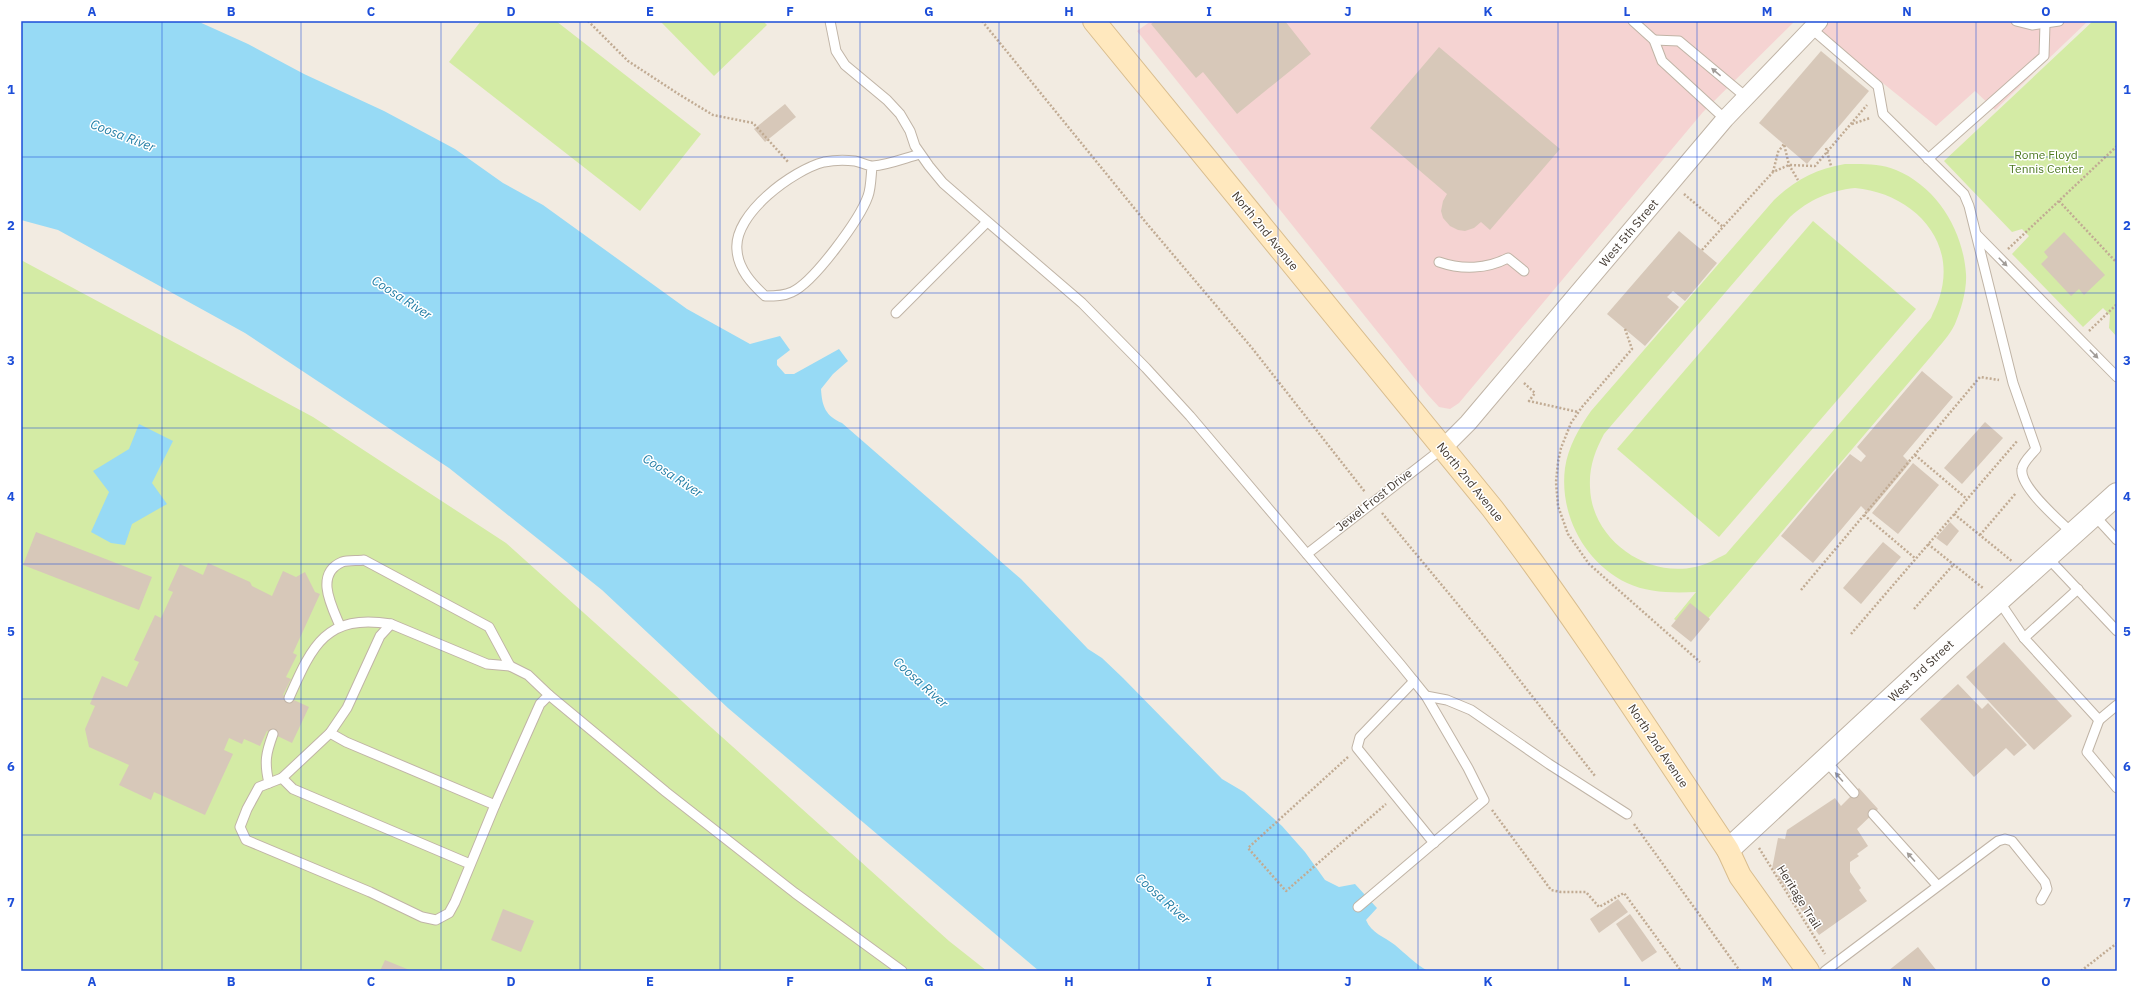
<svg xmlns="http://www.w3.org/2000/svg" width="2138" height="992" viewBox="0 0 2138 992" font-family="'IBM Plex Sans',sans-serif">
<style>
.medical{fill:#f5d3d2}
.green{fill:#d4eba5;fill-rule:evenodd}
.water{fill:#97daf5}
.building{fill:#d7c8b9}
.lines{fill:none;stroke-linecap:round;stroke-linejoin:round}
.service-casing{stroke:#c0b4a6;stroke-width:11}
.minor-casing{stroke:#c0b4a6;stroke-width:19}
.tertiary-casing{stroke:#c0b4a6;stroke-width:24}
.secondary-casing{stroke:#d9bd8e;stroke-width:24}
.path{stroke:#c1ab93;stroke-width:2.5;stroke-dasharray:2 2;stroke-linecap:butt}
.service{stroke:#fff;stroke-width:9}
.minor{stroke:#fff;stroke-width:17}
.tertiary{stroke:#fff;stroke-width:22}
.secondary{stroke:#ffe8be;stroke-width:22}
.oneway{fill:#a19c98}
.grid{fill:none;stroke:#1d4ed8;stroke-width:1;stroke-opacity:0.55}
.labels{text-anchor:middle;stroke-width:3;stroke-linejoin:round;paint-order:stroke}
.park-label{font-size:12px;fill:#4d7921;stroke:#fff}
.street-label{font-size:12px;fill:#433a32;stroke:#fff}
.water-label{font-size:13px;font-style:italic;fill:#227ea6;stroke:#fff}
.neatline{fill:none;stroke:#1d4ed8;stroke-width:1.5}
.grid-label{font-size:13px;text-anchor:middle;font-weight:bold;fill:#1d4ed8}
</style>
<rect width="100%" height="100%" fill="#f2ebe1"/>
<g class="medical">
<path d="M1151,21H1795L1703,112L1459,403L1450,409L1439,407L1428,395L1137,31Z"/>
<path d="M1806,21H2088L1995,110L1975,91L1936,126Z"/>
</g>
<g class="green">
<path d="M481,21H556L701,134L640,211L449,62Z"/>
<path d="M660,21H763L767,25L714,76Z"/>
<path d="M2093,21H2117V337L2109,328L2110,315L2103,308L2083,327L2012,254L2029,236L2022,229L2012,232L1944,161Z"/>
<path d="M1845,164C1861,164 1880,163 1896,170C1937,187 1963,230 1966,274C1967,290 1961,310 1955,324C1950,335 1940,345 1933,354L1694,635L1674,619L1696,592C1673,593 1648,593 1627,583C1585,563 1559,515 1565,468C1568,447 1579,428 1591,411L1774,200C1795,180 1816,169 1845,164ZM1855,188C1911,193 1959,239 1939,299C1937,306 1933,312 1931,318L1726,554C1716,559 1706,565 1695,567C1645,578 1591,538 1590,487C1589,467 1595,451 1604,434L1790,217C1810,199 1829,191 1855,188Z"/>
<path d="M1813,221L1916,309L1719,537L1617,449Z"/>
<path d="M21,260L313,417L506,543L949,941L987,971H21Z"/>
</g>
<g class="water">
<path d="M21,21H197L248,44L304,74L384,111L455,149L503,183L543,205L687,309L750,344L780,336L790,350L777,360V365L785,374H794L839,349L848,361L833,374L821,389C822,407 826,416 842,423L1021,579L1088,649L1102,658L1123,678L1222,779L1244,792L1282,826L1305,852L1325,880L1339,887L1355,884L1377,908L1366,920C1371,933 1385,937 1395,945C1406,954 1415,964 1428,971H1039L728,708L602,590L449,468L245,333L58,230L21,220Z"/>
<path d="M139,424L173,441L152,483L167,504L132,524L125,545L111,543L91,532L109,492L93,471L129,449Z"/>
</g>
<g class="building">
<path d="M1155,21H1285L1311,54L1237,114L1203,72L1196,78L1151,24Z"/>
<path d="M1439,47L1560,149L1490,230L1481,222L1474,228L1465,231L1458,230L1450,226L1443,218L1441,211L1443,201L1447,194L1370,128Z"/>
<path d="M1821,51L1869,91L1807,164L1759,123Z"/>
<path d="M785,104L796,117L765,142L754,129Z"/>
<path d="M1679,231L1717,263L1685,301L1673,291L1667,297L1679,307L1645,346L1607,314Z"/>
<path d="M2064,232L2105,275L2084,295L2079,289L2071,296L2041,264L2048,257L2044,252Z"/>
<path d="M1922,371L1953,397L1903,456L1910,463L1868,513L1861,506L1813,563L1781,536L1850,454L1861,462L1866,456L1857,447Z"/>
<path d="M1985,422L2003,438L1962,484L1944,468Z"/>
<path d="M1913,463L1939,485L1898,534L1872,513Z"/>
<path d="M1950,522L1959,531L1947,546L1936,538Z"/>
<path d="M36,532L152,577L139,610L23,565Z"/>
<path d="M1883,542L1901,557L1861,604L1843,588Z"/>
<path d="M208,563L250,582L252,586L272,596L283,571L296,577L305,572L315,592L320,594L293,653L297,655L286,677L291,679L283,695L309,707L292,743L267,731L260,746L244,739L242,744L229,738L224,750L233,754L205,815L154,792L151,800L119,785L129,765L89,747L85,729L95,706L90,704L102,676L127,687L139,662L134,660L155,615L161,618L173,592L168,590L180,564L203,575Z"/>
<path d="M1690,603L1710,619L1691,642L1671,626Z"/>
<path d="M2004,642L2072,716L2034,750L1966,677Z"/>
<path d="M1958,684L1982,709L1988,703L2027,745L2014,756L2006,748L1974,777L1920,719Z"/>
<path d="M1859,788L1878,809L1857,829L1868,846L1857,854L1859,856L1850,862V872L1861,888L1859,890L1867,901L1819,935L1778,877L1780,870L1772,869L1778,838L1785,839L1787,830L1835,798L1841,806Z"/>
<path d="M1618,899L1628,912L1599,933L1590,919Z"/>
<path d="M503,909L534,921L521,952L491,940Z"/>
<path d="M1630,914L1657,952L1642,962L1616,924Z"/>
<path d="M1918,947L1937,971H1888Z"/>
<path d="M385,960L412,971H380Z"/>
</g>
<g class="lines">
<defs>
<g id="service">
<path d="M830,21L836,51L845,65L887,100L900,114L910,131L915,146L929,166L943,183L974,210L1082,303L1146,368L1190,416L1400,664L1426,696L1468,768L1484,800L1358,907"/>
<path d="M1633,21L1654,40L1662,61L1725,119"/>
<path d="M2016,21L2032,25L2059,21"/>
<path d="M1812,29L1878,86L1883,114L1964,194L1969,206L2013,383L2036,449C2031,455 2023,462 2022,469C2019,487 2061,522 2073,534"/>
<path d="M1654,40L1679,41L1746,97"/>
<path d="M1928,159L2044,56L2045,24"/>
<path d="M872,166C871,176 871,188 868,196C860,219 814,282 792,292C784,296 775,296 765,296C752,284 738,269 737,250C733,214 793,170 824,162C834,160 846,160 855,161C861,162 867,166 873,166C888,165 905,158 920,154"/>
<path d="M1977,235L2117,377"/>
<path d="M1439,262C1462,270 1487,269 1508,258L1524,271"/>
<path d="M896,313L987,222"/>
<path d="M2094,515L2117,540"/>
<path d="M1307,554L1443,448"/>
<path d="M2047,557L2117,631"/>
<path d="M1999,601L2024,638L2099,720L2117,705"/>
<path d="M391,624L487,664L510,666L528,675L549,695L540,704L495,805L455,902L449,913L436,920L422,917L370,892L246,840L240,827L247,809L259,787L282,778L330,733L347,708L380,636Z"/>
<path d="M340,626C332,607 314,574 342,562C348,560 358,561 364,560L489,627L510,666"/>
<path d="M2024,638L2078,589"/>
<path d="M1414,681L1360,737L1357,748L1434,843"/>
<path d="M549,695L666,792L795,893L902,971"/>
<path d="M1426,696L1447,700L1471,710L1549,764L1627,814"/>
<path d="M289,698C312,646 326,613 391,624"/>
<path d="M2099,720L2087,752L2117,788"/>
<path d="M330,733L346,742L495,805"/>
<path d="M1825,760L1854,793"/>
<path d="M282,778L293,789L470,864"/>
<path d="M269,783C264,762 266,753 273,734"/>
<path d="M1873,814L1937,885"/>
<path d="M1825,971L1998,841L2005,839L2012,841L2045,882L2047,889L2041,900"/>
</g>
<path id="minor" d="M1443,448L1468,423L1725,119L1819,21"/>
<path id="tertiary" d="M1728,850L1950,644L2117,494"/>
<path id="secondary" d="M1094,21L1492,508C1576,618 1651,735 1728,850L1740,876L1808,971"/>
</defs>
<use href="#service" class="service-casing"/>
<use href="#minor" class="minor-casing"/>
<use href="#tertiary" class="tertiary-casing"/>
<use href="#secondary" class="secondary-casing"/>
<g class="path">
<path d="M588,21L628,61L680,95L713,115L753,123L789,163"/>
<path d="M982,21L1148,225L1252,348L1365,492"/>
<path d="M1852,124L1870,118"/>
<path d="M1826,148L1831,166"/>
<path d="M1773,172L1778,152L1784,144L1789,165L1798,180"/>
<path d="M1684,194L1723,227"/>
<path d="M2059,201L2117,263"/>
<path d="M2008,249L2117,146"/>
<path d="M1702,250L1773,172L1789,165L1815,166L1867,105"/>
<path d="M1625,329L1632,349L1582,407L1571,423L1561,448L1558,462L1556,482L1558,506L1568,534L1589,564L1700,662"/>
<path d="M2089,331L2117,304"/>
<path d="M1524,383L1535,393L1529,401L1578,412"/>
<path d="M1915,455L1967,499"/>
<path d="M1382,513L1499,654L1595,776"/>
<path d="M1954,514L2013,562"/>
<path d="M1864,515L1916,559"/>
<path d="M1980,535L2016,493"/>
<path d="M1928,544L1983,588"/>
<path d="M1801,590L1980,377L1999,380"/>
<path d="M1914,609L1954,564"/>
<path d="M1851,634L2018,440"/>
<path d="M1348,757L1248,848L1286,891L1386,804"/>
<path d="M1492,810L1551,890L1561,892H1586L1599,907L1624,893L1681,971"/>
<path d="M1634,824L1740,971"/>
<path d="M1759,848L1825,954"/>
<path d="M2081,971L2117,943"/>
</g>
<use href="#service" class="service"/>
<use href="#minor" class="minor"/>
<use href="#tertiary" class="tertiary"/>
<use href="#secondary" class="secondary"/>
</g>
<defs><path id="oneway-solid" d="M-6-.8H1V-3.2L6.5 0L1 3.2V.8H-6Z"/></defs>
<g class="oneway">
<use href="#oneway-solid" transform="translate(1716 72) rotate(-140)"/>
<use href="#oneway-solid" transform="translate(2003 262) rotate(45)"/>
<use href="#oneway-solid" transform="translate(2094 354) rotate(46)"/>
<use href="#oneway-solid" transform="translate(1839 777) rotate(-131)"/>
<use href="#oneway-solid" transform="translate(1911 857) rotate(-132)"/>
</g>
<path class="grid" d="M162,21V971M301,21V971M441,21V971M580,21V971M720,21V971M860,21V971M999,21V971M1139,21V971M1278,21V971M1418,21V971M1558,21V971M1697,21V971M1837,21V971M1976,21V971M21,157H2117M21,293H2117M21,428H2117M21,564H2117M21,699H2117M21,835H2117"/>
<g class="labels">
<g class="park-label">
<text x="2046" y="159">Rome Floyd<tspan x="2046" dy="14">Tennis Center</tspan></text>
</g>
<g class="street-label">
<text transform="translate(1265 231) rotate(51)" y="4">North 2nd Avenue</text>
<text transform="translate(1629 233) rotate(-50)" y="4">West 5th Street</text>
<text transform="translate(1470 482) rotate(51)" y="4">North 2nd Avenue</text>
<text transform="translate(1374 500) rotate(-38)" y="4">Jewel Frost Drive</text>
<text transform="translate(1921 671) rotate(-43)" y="4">West 3rd Street</text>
<text transform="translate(1658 746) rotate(56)" y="4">North 2nd Avenue</text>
<text transform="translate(1799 897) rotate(58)" y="4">Heritage Trail</text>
</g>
<g class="water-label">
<text transform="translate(123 135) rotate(21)" y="5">Coosa River</text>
<text transform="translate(402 297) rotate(33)" y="5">Coosa River</text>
<text transform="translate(673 475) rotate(33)" y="5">Coosa River</text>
<text transform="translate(921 682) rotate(42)" y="5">Coosa River</text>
<text transform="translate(1163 898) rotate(42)" y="5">Coosa River</text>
</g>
</g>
<rect width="2138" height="992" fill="none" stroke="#ffffff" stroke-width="44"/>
<rect x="22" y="22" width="2094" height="948" class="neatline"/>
<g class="grid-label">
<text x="92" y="16">A</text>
<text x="231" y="16">B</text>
<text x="371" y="16">C</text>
<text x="511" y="16">D</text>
<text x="650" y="16">E</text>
<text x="790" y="16">F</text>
<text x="929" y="16">G</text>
<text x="1069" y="16">H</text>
<text x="1209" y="16">I</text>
<text x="1348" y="16">J</text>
<text x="1488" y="16">K</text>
<text x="1627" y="16">L</text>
<text x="1767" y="16">M</text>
<text x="1907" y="16">N</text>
<text x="2046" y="16">O</text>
<text x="11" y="94">1</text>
<text x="2127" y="94">1</text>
<text x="11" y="230">2</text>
<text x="2127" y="230">2</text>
<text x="11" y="365">3</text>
<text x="2127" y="365">3</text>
<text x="11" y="501">4</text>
<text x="2127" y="501">4</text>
<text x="11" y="636">5</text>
<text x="2127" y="636">5</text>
<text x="11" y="771">6</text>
<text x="2127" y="771">6</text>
<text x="11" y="907">7</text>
<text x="2127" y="907">7</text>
<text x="92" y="986">A</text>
<text x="231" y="986">B</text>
<text x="371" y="986">C</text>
<text x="511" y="986">D</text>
<text x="650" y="986">E</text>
<text x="790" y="986">F</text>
<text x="929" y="986">G</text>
<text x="1069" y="986">H</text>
<text x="1209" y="986">I</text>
<text x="1348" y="986">J</text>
<text x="1488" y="986">K</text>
<text x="1627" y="986">L</text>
<text x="1767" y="986">M</text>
<text x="1907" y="986">N</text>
<text x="2046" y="986">O</text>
</g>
</svg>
